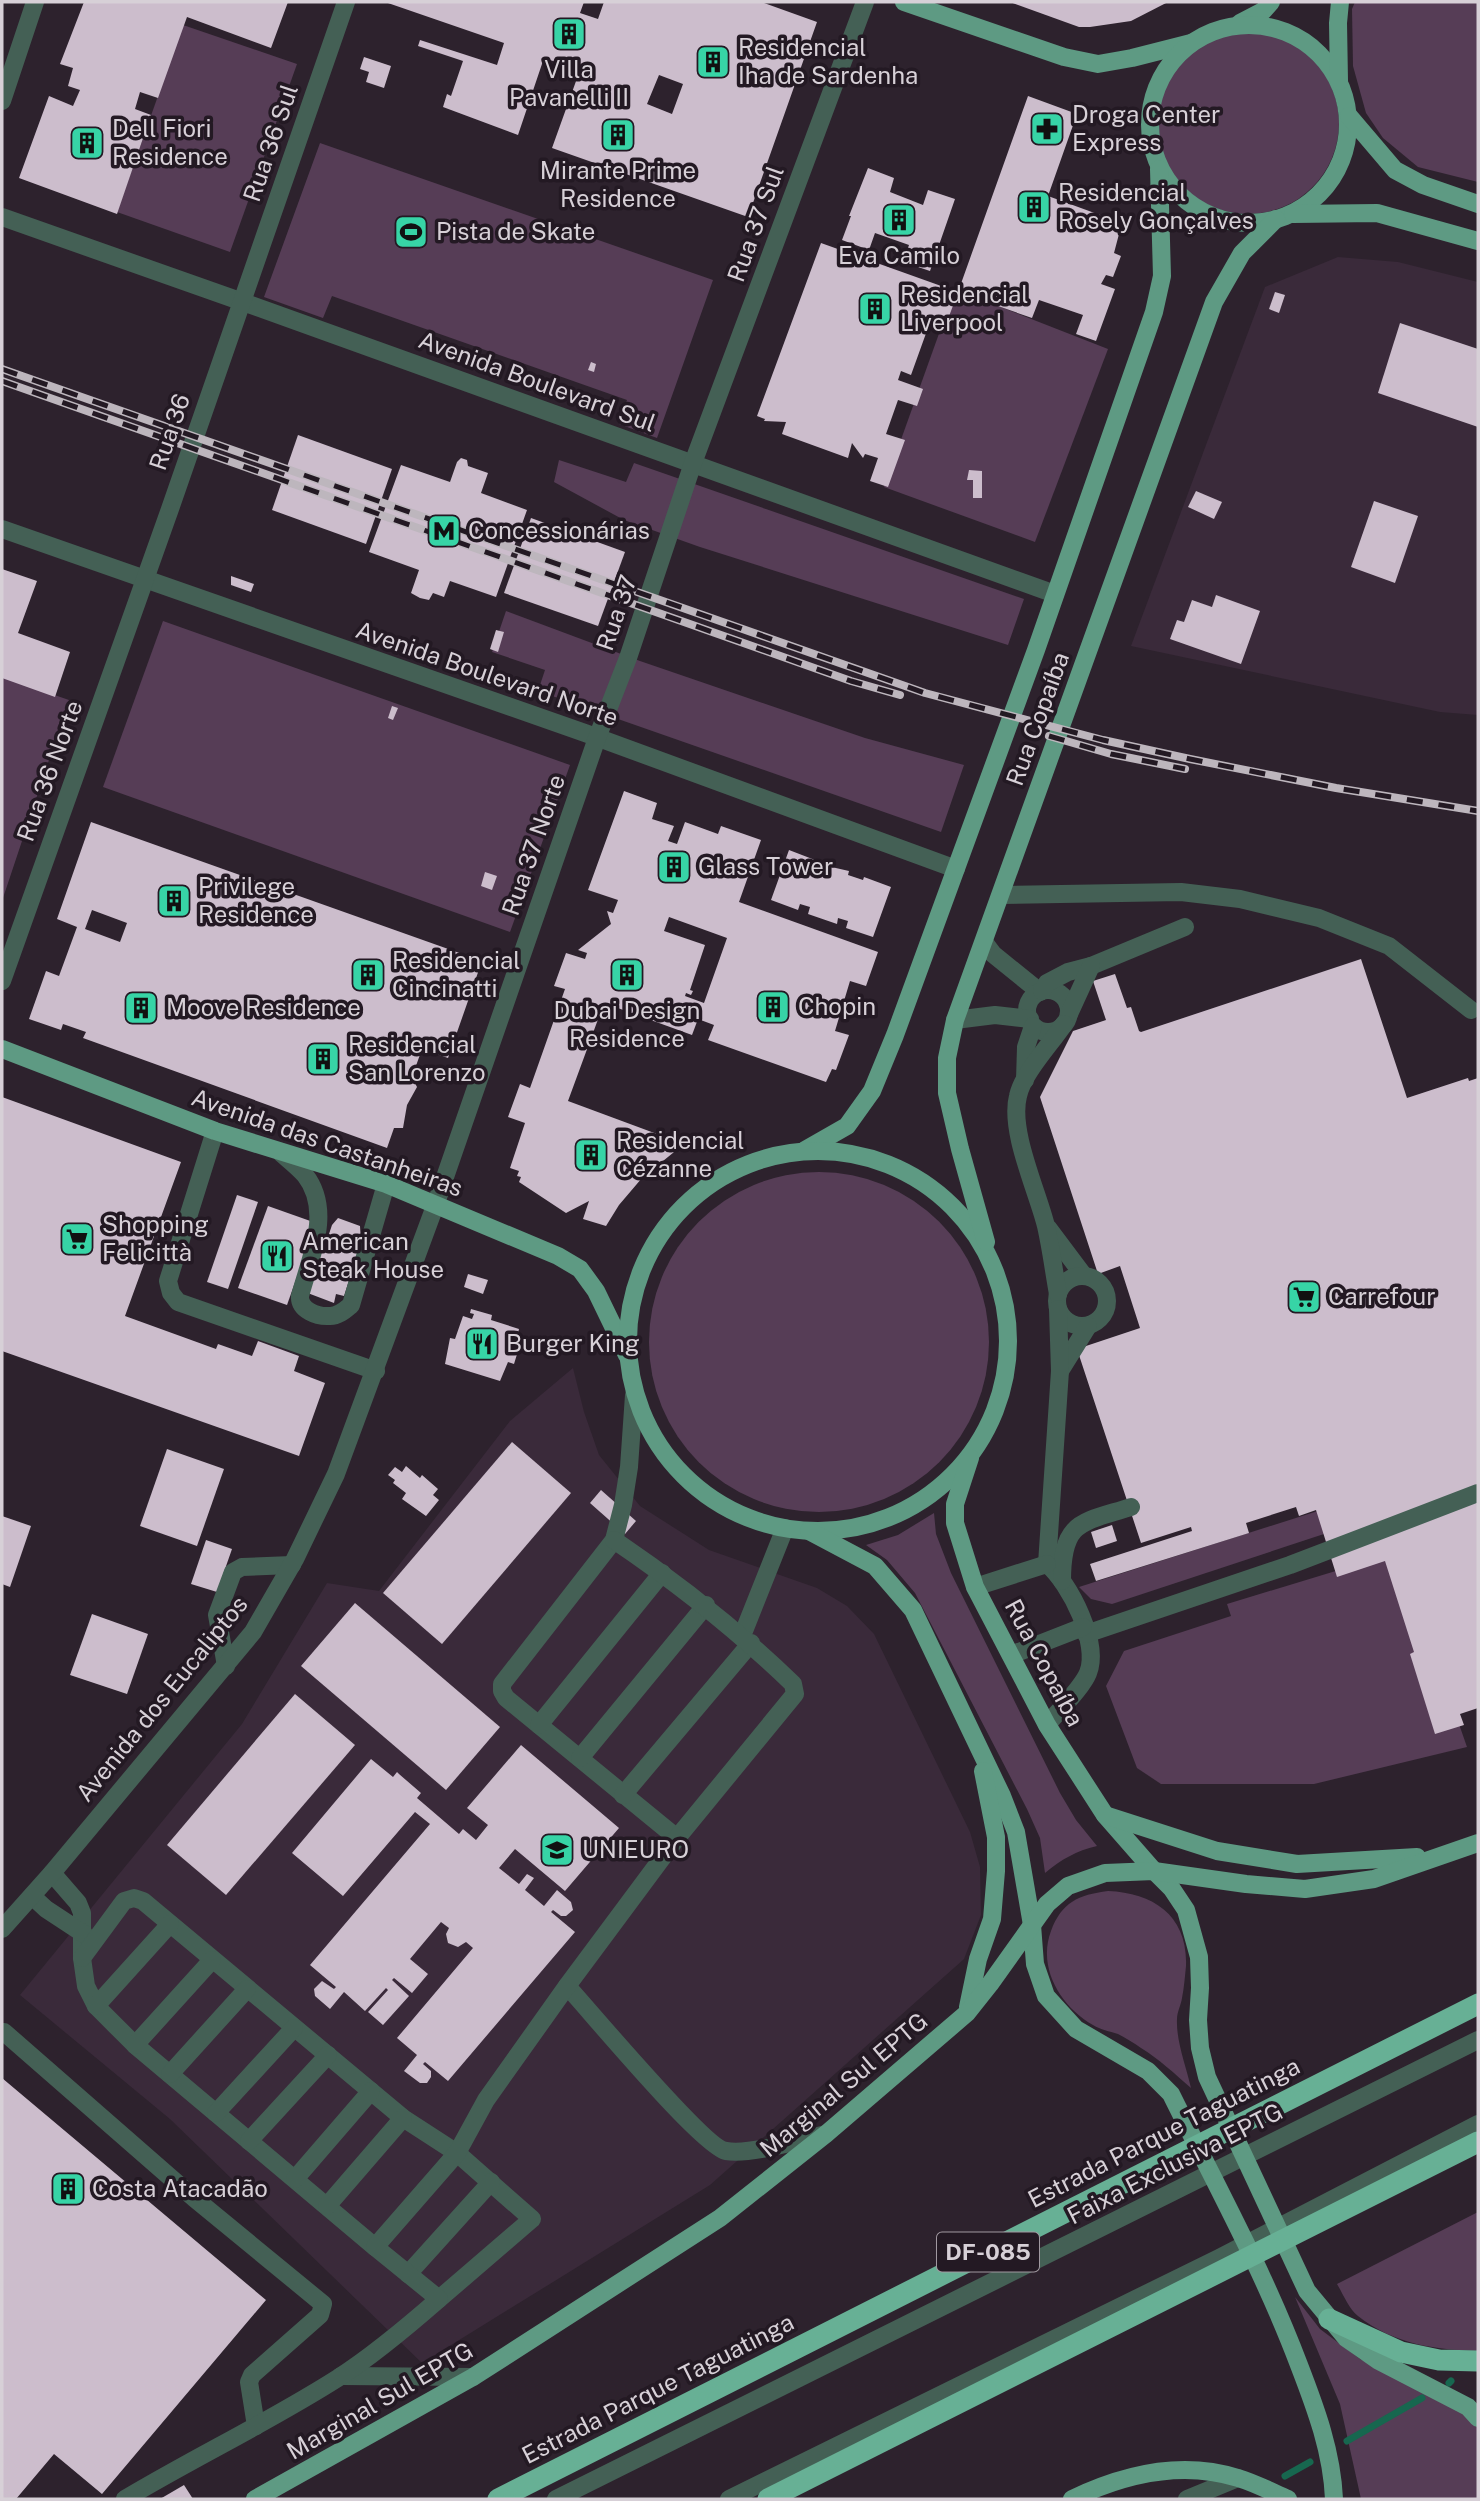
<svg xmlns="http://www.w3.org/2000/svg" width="1480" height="2501" viewBox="0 0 1480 2501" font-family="'Public Sans',sans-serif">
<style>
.built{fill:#3a2a3a}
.green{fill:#563d56}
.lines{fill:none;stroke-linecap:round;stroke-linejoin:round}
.stream{stroke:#17674f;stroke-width:7}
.building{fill:#ccbdcc;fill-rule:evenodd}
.minor{stroke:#446055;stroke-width:18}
.major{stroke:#5e9a83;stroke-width:18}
.highway{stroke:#67b095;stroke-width:21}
.rail-casing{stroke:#bdb6bd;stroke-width:8}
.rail{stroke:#231923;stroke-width:5;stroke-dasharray:16;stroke-linecap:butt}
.labels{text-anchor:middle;stroke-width:7;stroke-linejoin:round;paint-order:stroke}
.shield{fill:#231923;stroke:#a199a1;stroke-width:2}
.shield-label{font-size:23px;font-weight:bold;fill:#d7d0d7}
.poi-label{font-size:24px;fill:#d7d0d7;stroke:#231923;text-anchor:start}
.street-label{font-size:24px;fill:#d7d0d7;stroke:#231923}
</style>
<rect width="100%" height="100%" fill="#2d222d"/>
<g class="built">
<path d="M1338,257L1398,262L1478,282V715L1440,712L1131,646L1265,287Z"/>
<path d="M573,1368L584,1412L599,1455L640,1506L709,1550L817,1588L847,1606L874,1634L970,1832L980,1867L981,1915L964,1959L710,2185L422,2363L170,2119L20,1995L242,1724L327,1583L379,1591L510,1421Z"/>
</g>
<g class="green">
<path d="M1355,2H1478V182L1418,167L1383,138L1366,113L1353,66L1352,9Z"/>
<path d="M183,25L297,64L230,252L117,212Z"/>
<circle cx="1248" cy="123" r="91"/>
<path d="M320,143L713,280L657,438L619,424L627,400L332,296L323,318L264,297Z"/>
<path d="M955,289L1108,349L1035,542L884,487Z"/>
<path d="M559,460L626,482L634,463L1024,599L1008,645L700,547L624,520L554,482Z"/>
<path d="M506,611L640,661L865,738L964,765L941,832L538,691L545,670L492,652Z"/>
<path d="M163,621L570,765L510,932L103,787Z"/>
<path d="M2,677L69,700L2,901Z"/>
<circle cx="819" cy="1342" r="170"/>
<path d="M1321,1510L1330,1532L1112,1604L1091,1599L1079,1587Z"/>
<path d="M934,1513L936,1534L951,1573L1060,1793L1076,1820L1097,1846C1076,1851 1062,1859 1045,1873L1040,1838L1027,1809L915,1593L887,1560L866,1545L898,1535Z"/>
<path d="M1394,1538L1467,1747L1314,1784H1161L1137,1768L1106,1686L1124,1651L1231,1616L1227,1604L1339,1570Z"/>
<path d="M1108,1891C1154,1893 1188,1916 1186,1966C1185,1976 1184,1988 1182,1998C1181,2005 1177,2012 1177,2019C1176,2041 1186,2066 1191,2088C1175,2074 1159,2059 1141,2048C1134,2043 1126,2038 1118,2034C1109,2031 1101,2030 1093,2025C1061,2007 1037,1968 1051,1931C1062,1902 1078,1895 1108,1891Z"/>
<path d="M1478,2212V2351C1436,2350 1393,2344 1358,2316C1349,2309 1343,2294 1337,2284Z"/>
<path d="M1295,2297L1320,2329L1360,2359L1438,2394L1478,2417V2499H1361L1340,2404Z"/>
</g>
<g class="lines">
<g class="stream">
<path d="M1449,2383L1451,2381"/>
<path d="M1347,2441L1422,2398"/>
<path d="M1285,2476L1310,2462"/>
</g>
</g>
<g class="building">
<path d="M84,2H288L271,48L187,17L158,98L140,92L135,109L151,115L117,214L19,178L49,96L73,106L80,90L68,86L73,68L60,64Z"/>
<path d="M385,2H584L580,13L598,19L604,2H761L817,22L748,217L552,148L580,70L544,58L518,135L443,107L447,94L451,96L463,61L418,46L420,40L497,65L504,43ZM659,75L683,84L672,114L647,104Z"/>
<path d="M1010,2H1168L1131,21L1090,27H1079Z"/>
<path d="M364,57L391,66L384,88L366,82L369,72L360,69Z"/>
<path d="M1028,96L1077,114L1048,196L1111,219L1119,234L1114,253L1121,256L1113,277L1106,275L1101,284L1115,289L1096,341L1076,334L1083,315L1039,300L1032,318L958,292Z"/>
<path d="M1200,107L1206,110L1202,122L1196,120Z"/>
<path d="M868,168L894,178L890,192L923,205L928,190L955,199L930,271L903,262L909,245L875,233L869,250L842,240L851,216H849Z"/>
<path d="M821,243L958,292L944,330L929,325L911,375L901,371L898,380L923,389L917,406L898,400L886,434L905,440L888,487L870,481L878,458L865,454L863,458L852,443L848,458L782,434L786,422L764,421L765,419L757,416Z"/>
<path d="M1275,292L1285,295L1279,313L1269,309Z"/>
<path d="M1400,323L1478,349V427L1378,393Z"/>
<path d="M591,362L596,364L594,372L588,370Z"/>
<path d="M298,435L392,469L366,544L272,510Z"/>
<path d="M461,458L467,460L468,466L488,473L481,493L527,510L496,597L450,581L444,597L433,593L429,600L420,598L411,593L419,570L369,552L401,465L450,482L457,462Z"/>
<path d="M969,470L982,471V498H973V480H967Z"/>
<path d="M1196,491L1222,502L1214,519L1188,507Z"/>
<path d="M1374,501L1418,516L1395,583L1351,567Z"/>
<path d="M531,518L625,552L598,626L504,593Z"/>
<path d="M2,569L37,581L18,633L70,652L55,697L2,678Z"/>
<path d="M231,576L254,584L251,592L231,585Z"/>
<path d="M1216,595L1260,611L1241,664L1170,639L1177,620L1184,622L1192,600L1212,607Z"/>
<path d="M496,630L504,632L498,652L490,649Z"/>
<path d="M392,706L398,708L393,720L388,718Z"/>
<path d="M624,791L657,803L652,819L674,826L668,841L677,844L685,822L718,834L721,826L761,840L739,902L878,952L866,986L850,981L835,1031L849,1035L836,1070L832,1069L826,1082L708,1040L714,1025L698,1019L692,1035L604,1003L568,1101L684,1144L642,1178L619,1205L606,1226L583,1219L589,1201L566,1213L519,1182L521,1177L517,1176L519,1171L510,1168L525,1123L508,1117L520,1084L530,1088L565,989L554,986L566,953L585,959L587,953L578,950L611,924L607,911L613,913L618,900L588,890ZM669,917L727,938L704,1003L685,996L686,993L691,995L693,991L690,990L705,945L664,931Z"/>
<path d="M91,822L482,961L448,1058L422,1049L412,1077L417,1087L407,1105L403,1128H394L387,1148L83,1038L86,1032L63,1024L61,1030L29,1019L46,971L59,976L77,927L57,919ZM92,910L127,923L120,942L85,929Z"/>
<path d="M789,850L815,860L814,863L849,871L848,875L863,880L864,877L891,887L873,937L846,928L848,921L838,918L837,924L808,914L810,907L800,904L798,910L771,900Z"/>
<path d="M485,872L497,876L492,890L481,886Z"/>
<path d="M1361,959L1407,1098L1468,1078L1469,1081L1478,1078V1708L1460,1714L1464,1725L1435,1734L1410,1654L1414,1652L1385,1561L1337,1577L1316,1510L1299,1516L1296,1507L1246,1523L1249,1533L1096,1581L1090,1564L1192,1531L1191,1527L1141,1543L1077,1349L1140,1328L1120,1266L1098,1274L1040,1097L1073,1031L1106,1020L1093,981L1115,974L1127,1008L1131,1007L1139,1031L1141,1032Z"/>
<path d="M2,1097L181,1162L125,1316L216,1349L218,1344L252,1356L258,1341L299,1356L294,1371L325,1383L299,1456L2,1351Z"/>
<path d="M237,1195L258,1202L228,1289L207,1282Z"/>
<path d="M268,1206L316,1223L287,1305L238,1288Z"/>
<path d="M338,1218L360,1226L361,1243L344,1296L336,1294L334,1303L305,1292L323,1238L327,1240L332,1225Z"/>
<path d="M468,1274L488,1280L483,1294L464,1287Z"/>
<path d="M471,1309L492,1315L491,1320L519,1329L514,1350L518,1351L514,1364L508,1362L500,1381L445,1364L450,1338L455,1339L463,1316L472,1319L474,1314L470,1313Z"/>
<path d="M512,1442L571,1493L442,1644L383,1593Z"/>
<path d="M167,1449L224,1469L197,1546L140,1526Z"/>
<path d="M406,1466L420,1478L422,1475L438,1489L433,1495L439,1500L426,1516L402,1499L406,1493L393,1483L395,1480L388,1475L395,1467L402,1472Z"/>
<path d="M601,1490L636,1521L625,1534L590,1503Z"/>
<path d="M2,1516L31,1526L10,1587L2,1584Z"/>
<path d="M1112,1525L1117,1541L1096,1548L1091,1532Z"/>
<path d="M206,1540L232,1549L217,1592L191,1584Z"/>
<path d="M355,1603L500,1727L446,1790L301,1666Z"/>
<path d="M92,1614L148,1634L127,1694L70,1675Z"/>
<path d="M295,1694L355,1745L226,1895L167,1845Z"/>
<path d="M521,1745L619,1828L565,1891L515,1849L499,1868L519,1884L527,1874L534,1878L525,1890L544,1906L557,1890L571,1902L573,1910L566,1916H561L553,1910L551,1912L575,1932L448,2081L425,2062L423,2064L431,2071V2077L427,2083H420L404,2071L417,2055L397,2038L473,1948L466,1942L458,1947L448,1943L446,1934L449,1928L441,1922L410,1959L428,1974L412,1993L394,1978L392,1980L409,1996L383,2025L368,2012L388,1990L386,1988L365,2011L344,1992L330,2009L315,1996L314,1989L322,1981L334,1989L336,1987L310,1965L430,1824L415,1812L343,1896L292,1853L371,1759L393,1777L397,1772L399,1774L421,1793L417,1798L459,1834L463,1829L476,1840L488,1825L467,1808Z"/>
<path d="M2,2078L266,2300L102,2494L54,2454L16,2499H2Z"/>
<path d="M184,2485L193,2499H160Z"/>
</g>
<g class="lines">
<g class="minor">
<path d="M2,101L35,2"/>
<path d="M2,217L240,301L1055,594"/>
<path d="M2,529L585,733L956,869"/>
<path d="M1001,895L1181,892L1240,899L1319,918L1389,946L1471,1010"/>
<path d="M984,942L993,954L1040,992"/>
<path d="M2,981L170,509L346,2"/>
<circle cx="1048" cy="1011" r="21"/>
<path d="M1042,991L1047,983L1068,972L1091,966L1185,927"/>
<path d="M1069,1014L1091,966"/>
<path d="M955,1020L995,1015L1030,1019"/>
<path d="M1025,1080L1026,1047L1033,1026"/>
<path d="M215,1131L168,1281L171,1293L178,1302L376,1371"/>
<path d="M281,1153C289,1160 298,1167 305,1175C333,1211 310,1258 300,1296C299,1310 317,1317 330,1316C339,1316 345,1310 351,1305L386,1184"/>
<path d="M1048,1228L1084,1276"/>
<circle cx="1082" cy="1301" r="25"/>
<path d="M1058,1294C1054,1272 1051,1248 1046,1226C1037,1190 1009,1131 1018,1096C1023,1073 1051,1044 1064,1024"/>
<path d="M1060,1371L1088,1326"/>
<path d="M634,1395L629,1467L623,1505L614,1540L502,1684V1691L506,1698L677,1838"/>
<path d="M1047,1564L1060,1371L1058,1309"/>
<path d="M1047,1564C1070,1583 1100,1644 1088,1673C1082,1688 1058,1711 1047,1725"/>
<path d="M1062,1581C1062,1520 1081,1523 1131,1507"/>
<path d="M975,1587L1047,1564"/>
<path d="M1086,1634L1290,1565L1478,1493"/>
<path d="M742,1636L785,1528"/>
<path d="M1011,1655L1083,1627"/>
<path d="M226,1666L217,1615L233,1572L242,1567L292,1565"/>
<path d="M539,1725L662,1573"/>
<path d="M580,1758L706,1605"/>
<path d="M623,1795L751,1643"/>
<path d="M52,1873L78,1903L82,1913V1958L86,1986L96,2006L135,2045L375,2247"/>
<path d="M32,1896L46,1909L84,1934"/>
<path d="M2,1929L52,1873L253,1632L295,1559L336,1474L435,1206L597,738L628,658L693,463L865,2"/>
<path d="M82,1958L124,1901L134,1898L143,1901L403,2118L457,2153L532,2219L439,2299"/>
<path d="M567,1986C590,2011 704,2148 726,2151C751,2155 800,2140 826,2134"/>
<path d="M96,2006L170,1924"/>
<path d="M4,2032L194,2198L323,2304L320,2315L252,2375L249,2382L256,2426"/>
<path d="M135,2045L212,1960"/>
<path d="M170,2074L247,1989"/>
<path d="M216,2113L294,2028"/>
<path d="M249,2141L328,2055"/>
<path d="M295,2179L371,2091"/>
<path d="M327,2206L403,2118"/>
<path d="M408,2274L491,2182"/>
<path d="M341,2376L473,2377"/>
<path d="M125,2499C195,2457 269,2422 338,2378C374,2355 407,2327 439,2299L375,2247L457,2153L486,2100L567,1986L677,1838L795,1694L793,1684C737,1630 679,1584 614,1540"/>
<path d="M556,2499L1478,2040"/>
<path d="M729,2499L1219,2258L1478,2124"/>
<path d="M1187,2499L1238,2478"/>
</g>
<g class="major">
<path d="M904,2L1064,57L1098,64L1132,58L1191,43"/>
<path d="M1240,23L1263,11L1271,2"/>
<circle cx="1249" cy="124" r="99"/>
<path d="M1339,81L1338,23L1340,2"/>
<path d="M1349,116L1395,170L1423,185L1478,204"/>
<path d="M1293,214L1377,213L1478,241"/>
<path d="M2,1049L215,1131L386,1184L558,1256L580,1269L596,1291L627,1355"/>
<path d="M805,1150L847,1126L872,1091L895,1035L1036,650L1154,312L1162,276L1159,169"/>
<circle cx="818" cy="1341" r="190"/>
<path d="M986,1242L960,1149L947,1093V1058L955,1020L1214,302L1242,253L1276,219"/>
<path d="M970,1458L955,1504V1523L975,1587L1047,1725L1105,1815L1154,1871L1172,1889L1186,1910L1199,1957L1200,1988L1198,2020L1200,2048L1207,2077L1307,2291L1346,2338L1379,2361L1468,2407L1478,2418"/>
<path d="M809,1531L875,1566L913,1610L1002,1796L1016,1832L1032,1925L1035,1964L1046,1996L1076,2029L1148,2071L1171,2094C1215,2183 1264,2272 1299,2365C1316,2409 1332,2452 1334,2499"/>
<path d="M1105,1815L1217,1851L1297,1864L1417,1857"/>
<path d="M968,2007L978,1959L992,1919L996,1871V1837L983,1771"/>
<path d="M255,2499L473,2377L720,2218L826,2134L967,2013L990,1984L1047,1904L1068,1886L1105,1873L1154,1871L1246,1884L1305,1889L1374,1879L1478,1843"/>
<path d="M1072,2499C1124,2474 1181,2460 1238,2478C1255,2483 1272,2492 1288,2499"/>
</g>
<g class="highway">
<path d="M1329,2319L1401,2352L1439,2360L1478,2361"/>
<path d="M498,2499L1478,2004"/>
<path d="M768,2499L1478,2142"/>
</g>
<defs>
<g id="rail">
<path d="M2,369L925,693L1103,740L1190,759L1336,788L1478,811"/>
<path d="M2,381L851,681L900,695"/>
<path d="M1049,736L1111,754L1185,769"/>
</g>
</defs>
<use href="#rail" class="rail-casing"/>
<use href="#rail" class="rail"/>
</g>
<defs>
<symbol id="building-square" viewBox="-11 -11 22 22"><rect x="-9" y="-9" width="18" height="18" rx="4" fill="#37d4a6" stroke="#231923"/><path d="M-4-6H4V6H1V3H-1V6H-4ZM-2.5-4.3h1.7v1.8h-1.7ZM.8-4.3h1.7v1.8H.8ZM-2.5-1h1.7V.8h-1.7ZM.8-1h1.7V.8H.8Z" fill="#111"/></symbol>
<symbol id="pharmacy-square" viewBox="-11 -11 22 22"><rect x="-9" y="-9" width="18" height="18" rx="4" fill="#37d4a6" stroke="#231923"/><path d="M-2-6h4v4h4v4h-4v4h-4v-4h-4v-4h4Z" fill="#111"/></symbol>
<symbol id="stadium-square" viewBox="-11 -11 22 22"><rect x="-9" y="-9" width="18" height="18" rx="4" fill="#37d4a6" stroke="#231923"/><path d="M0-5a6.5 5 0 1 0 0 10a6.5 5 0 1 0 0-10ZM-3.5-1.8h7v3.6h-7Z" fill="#111"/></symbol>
<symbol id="metro-square" viewBox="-11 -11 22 22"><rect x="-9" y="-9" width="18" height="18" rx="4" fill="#37d4a6" stroke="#231923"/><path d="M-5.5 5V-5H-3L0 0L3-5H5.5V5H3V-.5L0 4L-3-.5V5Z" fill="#111"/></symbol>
<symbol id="supermarket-square" viewBox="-11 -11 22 22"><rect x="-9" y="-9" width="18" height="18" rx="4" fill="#37d4a6" stroke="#231923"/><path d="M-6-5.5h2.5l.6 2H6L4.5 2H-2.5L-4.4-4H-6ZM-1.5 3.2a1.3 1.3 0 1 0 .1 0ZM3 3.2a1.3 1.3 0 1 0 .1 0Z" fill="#111"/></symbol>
<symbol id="restaurant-square" viewBox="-11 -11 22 22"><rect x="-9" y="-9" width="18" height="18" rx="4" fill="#37d4a6" stroke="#231923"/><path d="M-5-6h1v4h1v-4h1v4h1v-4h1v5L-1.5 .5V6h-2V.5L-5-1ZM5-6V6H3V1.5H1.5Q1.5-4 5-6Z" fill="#111"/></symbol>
<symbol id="university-square" viewBox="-11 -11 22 22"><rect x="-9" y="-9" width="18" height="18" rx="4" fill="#37d4a6" stroke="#231923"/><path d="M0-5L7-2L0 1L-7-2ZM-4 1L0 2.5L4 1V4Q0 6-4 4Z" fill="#111"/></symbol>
</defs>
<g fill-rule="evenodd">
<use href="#building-square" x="550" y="15" width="38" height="38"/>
<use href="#building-square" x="694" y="43" width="38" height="38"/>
<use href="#pharmacy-square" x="1028" y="110" width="38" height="38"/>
<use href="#building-square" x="599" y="116" width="38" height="38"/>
<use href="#building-square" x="68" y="124" width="38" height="38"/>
<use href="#building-square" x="1015" y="188" width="38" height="38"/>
<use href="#building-square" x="880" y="201" width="38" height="38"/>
<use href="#stadium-square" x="392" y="213" width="38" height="38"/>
<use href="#building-square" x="856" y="290" width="38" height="38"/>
<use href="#metro-square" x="425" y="512" width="38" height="38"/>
<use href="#building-square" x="655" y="848" width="38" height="38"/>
<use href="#building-square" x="155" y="882" width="38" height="38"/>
<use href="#building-square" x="349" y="956" width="38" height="38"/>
<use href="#building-square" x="608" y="956" width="38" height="38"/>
<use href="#building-square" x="754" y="988" width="38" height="38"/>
<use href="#building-square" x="122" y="989" width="38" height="38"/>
<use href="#building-square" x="304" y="1040" width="38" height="38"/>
<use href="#building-square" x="572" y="1136" width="38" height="38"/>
<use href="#supermarket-square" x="58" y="1220" width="38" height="38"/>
<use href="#restaurant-square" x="258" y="1237" width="38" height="38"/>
<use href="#supermarket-square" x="1285" y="1278" width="38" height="38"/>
<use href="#restaurant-square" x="463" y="1325" width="38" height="38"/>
<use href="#university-square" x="538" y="1831" width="38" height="38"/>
<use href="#building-square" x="49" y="2170" width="38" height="38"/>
</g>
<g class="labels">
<rect class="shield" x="937" y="2232.5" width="102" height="39" rx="5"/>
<g class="shield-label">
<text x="988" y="2260">DF-085</text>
</g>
<g class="poi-label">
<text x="738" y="56">Residencial<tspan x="738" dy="28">Iha de Sardenha</tspan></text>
<text x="569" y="78" text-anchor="middle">Villa<tspan x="569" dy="28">Pavanelli II</tspan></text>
<text x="1072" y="123">Droga Center<tspan x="1072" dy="28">Express</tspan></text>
<text x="112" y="137">Dell Fiori<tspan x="112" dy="28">Residence</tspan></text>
<text x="618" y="179" text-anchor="middle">Mirante Prime<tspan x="618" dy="28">Residence</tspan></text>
<text x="1058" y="201">Residencial<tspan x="1058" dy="28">Rosely Gonçalves</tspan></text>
<text x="436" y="240">Pista de Skate</text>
<text x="899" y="264" text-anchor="middle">Eva Camilo</text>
<text x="900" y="303">Residencial<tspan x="900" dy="28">Liverpool</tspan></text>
<text x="468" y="539">Concessionárias</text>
<text x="698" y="875">Glass Tower</text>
<text x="198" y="895">Privilege<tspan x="198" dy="28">Residence</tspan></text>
<text x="392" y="969">Residencial<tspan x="392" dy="28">Cincinatti</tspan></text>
<text x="798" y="1015">Chopin</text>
<text x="166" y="1016">Moove Residence</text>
<text x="627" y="1019" text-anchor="middle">Dubai Design<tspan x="627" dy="28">Residence</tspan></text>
<text x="348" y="1053">Residencial<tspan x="348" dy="28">San Lorenzo</tspan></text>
<text x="616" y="1149">Residencial<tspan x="616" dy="28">Cézanne</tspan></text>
<text x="102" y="1233">Shopping<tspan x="102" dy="28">Felicittà</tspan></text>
<text x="302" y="1250">American<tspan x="302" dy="28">Steak House</tspan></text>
<text x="1328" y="1305">Carrefour</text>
<text x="506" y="1352">Burger King</text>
<text x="582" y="1858">UNIEURO</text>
<text x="92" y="2197">Costa Atacadão</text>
</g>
<g class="street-label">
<text transform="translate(271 143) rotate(-71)" y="8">Rua 36 Sul</text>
<text transform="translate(756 224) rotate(-70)" y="8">Rua 37 Sul</text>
<text transform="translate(537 382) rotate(20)" y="8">Avenida Boulevard Sul</text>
<text transform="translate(170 432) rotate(-71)" y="8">Rua 36</text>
<text transform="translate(617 613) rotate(-71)" y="8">Rua 37</text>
<text transform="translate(487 674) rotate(19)" y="8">Avenida Boulevard Norte</text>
<text transform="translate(1038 719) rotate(-70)" y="8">Rua Copaíba</text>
<text transform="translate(50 771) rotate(-70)" y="8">Rua 36 Norte</text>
<text transform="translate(534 845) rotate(-71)" y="8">Rua 37 Norte</text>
<text transform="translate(327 1143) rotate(19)" y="8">Avenida das Castanheiras</text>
<text transform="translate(1044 1663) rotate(62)" y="8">Rua Copaíba</text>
<text transform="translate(162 1699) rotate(-51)" y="8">Avenida dos Eucaliptos</text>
<text transform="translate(844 2085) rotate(-40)" y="8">Marginal Sul EPTG</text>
<text transform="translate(1164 2133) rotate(-27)" y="8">Estrada Parque Taguatinga</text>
<text transform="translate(1175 2164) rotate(-27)" y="8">Faixa Exclusiva EPTG</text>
<text transform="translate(658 2389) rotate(-27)" y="8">Estrada Parque Taguatinga</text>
<text transform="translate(380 2401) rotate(-30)" y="8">Marginal Sul EPTG</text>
</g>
</g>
<rect width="1480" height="2501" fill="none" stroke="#d7d0d7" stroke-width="7"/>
</svg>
